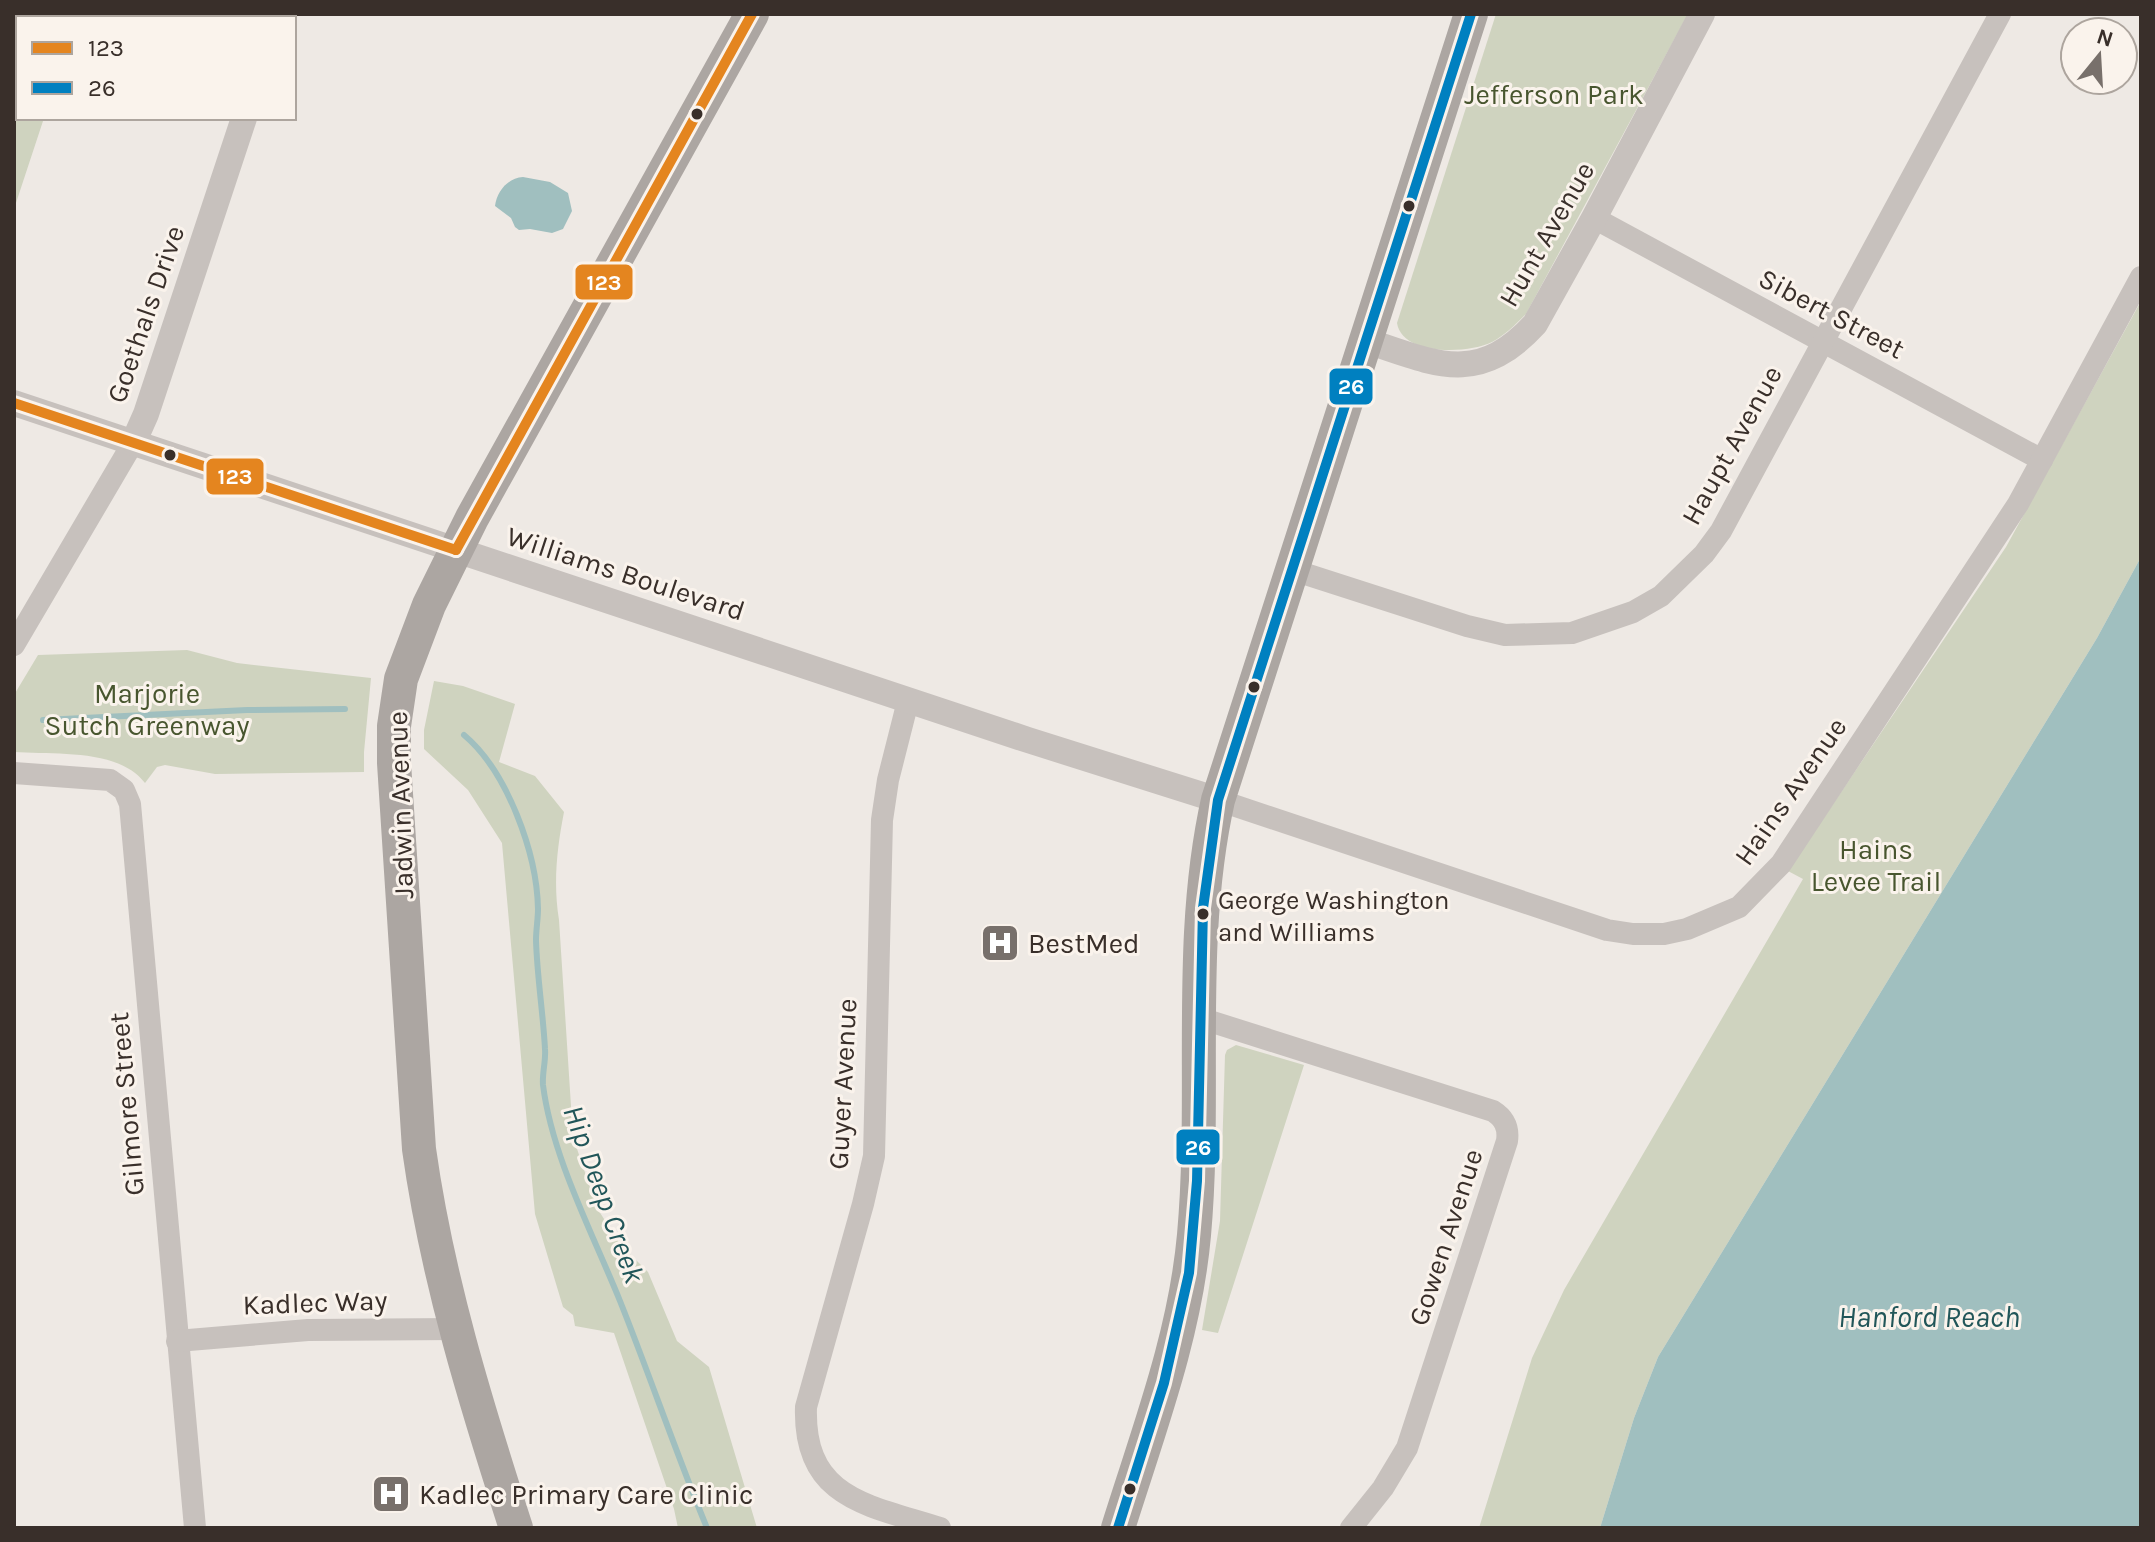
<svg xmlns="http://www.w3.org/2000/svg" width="2155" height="1542" viewBox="0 0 2155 1542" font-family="Karla,sans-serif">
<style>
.green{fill:#cfd3bf}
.water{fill:#a0bfbf}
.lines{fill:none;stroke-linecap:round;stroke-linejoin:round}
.stream{stroke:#a0bfbf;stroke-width:6}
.minor{stroke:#c7c1bd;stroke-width:22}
.tertiary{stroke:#c7c1bd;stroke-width:26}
.primary{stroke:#aca6a2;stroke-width:34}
.bus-1-casing{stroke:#faf3ec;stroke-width:16}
.bus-2-casing{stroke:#faf3ec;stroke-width:16}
.bus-1{stroke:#e4851f;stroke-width:10}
.bus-2{stroke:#0080c0;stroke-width:10}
.bus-dot{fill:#392f2a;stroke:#faf3ec;stroke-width:3}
.labels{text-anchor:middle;stroke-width:6;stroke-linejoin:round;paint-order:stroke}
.bus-label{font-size:26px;fill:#392f2a;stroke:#faf3ec;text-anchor:start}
.park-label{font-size:28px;fill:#48562f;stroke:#faf3ec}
.street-label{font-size:28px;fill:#392f2a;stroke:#faf3ec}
.poi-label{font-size:28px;fill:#392f2a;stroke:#faf3ec;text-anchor:start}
.water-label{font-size:30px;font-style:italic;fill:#215659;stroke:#faf3ec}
.line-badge{stroke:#faf3ec;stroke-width:3}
.badge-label{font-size:22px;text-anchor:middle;font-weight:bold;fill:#fff}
</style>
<rect width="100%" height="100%" fill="#eee9e4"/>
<g class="green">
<path d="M14,14H78L77,18H18V118H44L14,209Z"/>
<path d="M1496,14H1688L1526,314C1516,324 1505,335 1492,342C1468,354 1402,356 1397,323Z"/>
<path d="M2141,301V557L2097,638L1658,1357L1634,1418L1600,1528H1479L1532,1358L1564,1290L1803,879L1788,871L2006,547Z"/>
<path d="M187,650L237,663L371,678L364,752V772L215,774L165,765L157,767L145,783C118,748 55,755 14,752V695L38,655Z"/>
<path d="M434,681L463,686L515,704L499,762L535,776L564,812C557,848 553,883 559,920L573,1137L597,1208L620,1244L648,1272L677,1341L709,1367L757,1528H678L674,1509L614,1333L575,1326L573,1315L563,1307L535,1214L502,843L468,790L424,749V730Z"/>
<path d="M1236,1045L1304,1065L1218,1333L1202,1330L1220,1221L1225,1055L1227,1050Z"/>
</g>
<g class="water">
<path d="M523,177L550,182L568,193L572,211L563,229L552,233L530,229L519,230L515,227L511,218L495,206C497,191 508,178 523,177Z"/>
<path d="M2141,557V1528H1600L1634,1418L1658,1357L2097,638Z"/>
</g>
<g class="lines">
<g class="stream">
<path d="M43,720L247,710L345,709"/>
<path d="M464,735C507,771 537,853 538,909C538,919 536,930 536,940C537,976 543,1012 545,1049C546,1061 542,1073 543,1085C552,1157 593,1234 620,1301C650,1376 676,1453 707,1528"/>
</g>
<g class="minor">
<path d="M1594,218L2042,460"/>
<path d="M1293,570L1467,626L1505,635L1572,633L1633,612L1661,596L1704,554L1721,531L2000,14"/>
<path d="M14,645L134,441"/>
<path d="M908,701L888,780L882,820L874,1156L863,1204L806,1407C803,1499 868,1505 940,1528"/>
<path d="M14,773L110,780L124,790L130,804L195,1528"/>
<path d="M1218,800L1607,930L1633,934H1664L1687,929L1739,907L1781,864L2018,504L2141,277"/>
<path d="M1200,1018L1493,1111C1504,1118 1509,1127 1507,1141L1407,1448L1383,1488L1351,1528"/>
<path d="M177,1341L308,1330L457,1329"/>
</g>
<g class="tertiary">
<path d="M277,18L278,14"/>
<path d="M1367,341C1436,364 1478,386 1535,324L1594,218L1702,14"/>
<path d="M14,403L1028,740L1218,800"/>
<path d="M134,441L146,414L244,118"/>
</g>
<g class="primary">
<path d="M516,1528C476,1404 437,1278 419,1149L394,763V726L401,679L429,605L472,518L752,14"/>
<path d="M1118,1528C1148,1432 1185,1336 1194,1235C1207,1091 1186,943 1218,800L1471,14"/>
</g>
<defs>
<g id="bus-1">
<path d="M14,403L456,550"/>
<path d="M456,550L752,14"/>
</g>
<path id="bus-2" d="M1118,1528L1164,1383L1189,1273L1197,1181L1203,908L1218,800L1471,14"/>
</defs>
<use href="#bus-1" class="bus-1-casing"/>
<use href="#bus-2" class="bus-2-casing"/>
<use href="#bus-1" class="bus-1"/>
<use href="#bus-2" class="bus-2"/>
</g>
<defs>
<symbol id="hospital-square" viewBox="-11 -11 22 22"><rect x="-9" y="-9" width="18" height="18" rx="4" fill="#78706b" stroke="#faf3ec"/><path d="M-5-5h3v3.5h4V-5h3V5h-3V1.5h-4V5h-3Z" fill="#fff"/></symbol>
</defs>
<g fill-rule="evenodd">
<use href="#hospital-square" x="978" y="921" width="44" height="44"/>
<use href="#hospital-square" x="369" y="1472" width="44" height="44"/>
</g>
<g class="bus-dot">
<circle cx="697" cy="114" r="7"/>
<circle cx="1409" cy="206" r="7"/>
<circle cx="170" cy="455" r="7"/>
<circle cx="1254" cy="687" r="7"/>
<circle cx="1203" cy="914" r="7"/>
<circle cx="1130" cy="1489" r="7"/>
</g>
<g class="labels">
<g class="bus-label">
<text x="1218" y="909">George Washington<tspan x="1218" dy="32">and Williams</tspan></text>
</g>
<g class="park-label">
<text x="1554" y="104">Jefferson Park</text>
<text x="147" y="703">Marjorie<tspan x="147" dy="32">Sutch Greenway</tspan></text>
<text x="1876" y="859">Hains<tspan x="1876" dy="32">Levee Trail</tspan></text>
</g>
<g class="street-label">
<text transform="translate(1546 234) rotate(-60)" y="10">Hunt Avenue</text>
<text transform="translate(1832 313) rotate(28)" y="10">Sibert Street</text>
<text transform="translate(145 314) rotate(-71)" y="10">Goethals Drive</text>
<text transform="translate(1731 445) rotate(-61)" y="10">Haupt Avenue</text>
<text transform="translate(626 573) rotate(18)" y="10">Williams Boulevard</text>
<text transform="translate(1790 791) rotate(-55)" y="10">Hains Avenue</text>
<text transform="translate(400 805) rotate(-92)" y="10">Jadwin Avenue</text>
<text transform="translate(842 1084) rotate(-87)" y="10">Guyer Avenue</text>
<text transform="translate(126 1104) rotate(-95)" y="10">Gilmore Street</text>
<text transform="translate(1445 1237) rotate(-72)" y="10">Gowen Avenue</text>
<text transform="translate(315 1302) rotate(-2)" y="10">Kadlec Way</text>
</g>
<g class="poi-label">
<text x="1028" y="953">BestMed</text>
<text x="419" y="1504">Kadlec Primary Care Clinic</text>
</g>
<g class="water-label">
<text transform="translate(604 1194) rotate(70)" y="10">Hip Deep Creek</text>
<text x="1929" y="1327">Hanford Reach</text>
</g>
</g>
<g class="line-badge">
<rect x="574" y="263" width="60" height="38" rx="8" fill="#e4851f"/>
<rect x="1328" y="367" width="46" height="39" rx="8" fill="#0080c0"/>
<rect x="205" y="457" width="60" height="39" rx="8" fill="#e4851f"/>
<rect x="1175" y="1128" width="46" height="38" rx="8" fill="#0080c0"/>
</g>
<g class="badge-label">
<text x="604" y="290">123</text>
<text x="1351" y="394">26</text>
<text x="235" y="484">123</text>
<text x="1198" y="1155">26</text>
</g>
<rect width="2155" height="1542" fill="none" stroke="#392f2a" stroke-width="32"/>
<rect x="16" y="16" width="280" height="104" fill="#faf3ec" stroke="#ada59e" stroke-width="2"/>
<rect x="32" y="42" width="40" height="12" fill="#e4851f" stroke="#ada59e" stroke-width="2"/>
<text x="88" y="56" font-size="24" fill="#392f2a">123</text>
<rect x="32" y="82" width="40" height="12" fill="#0080c0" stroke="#ada59e" stroke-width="2"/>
<text x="88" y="96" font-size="24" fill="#392f2a">26</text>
<g transform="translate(2099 56) rotate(18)"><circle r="38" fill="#faf3ec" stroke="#ada59e" stroke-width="2"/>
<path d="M0-6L14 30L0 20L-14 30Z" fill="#78706b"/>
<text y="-12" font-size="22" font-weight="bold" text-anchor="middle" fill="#392f2a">N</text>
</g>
</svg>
